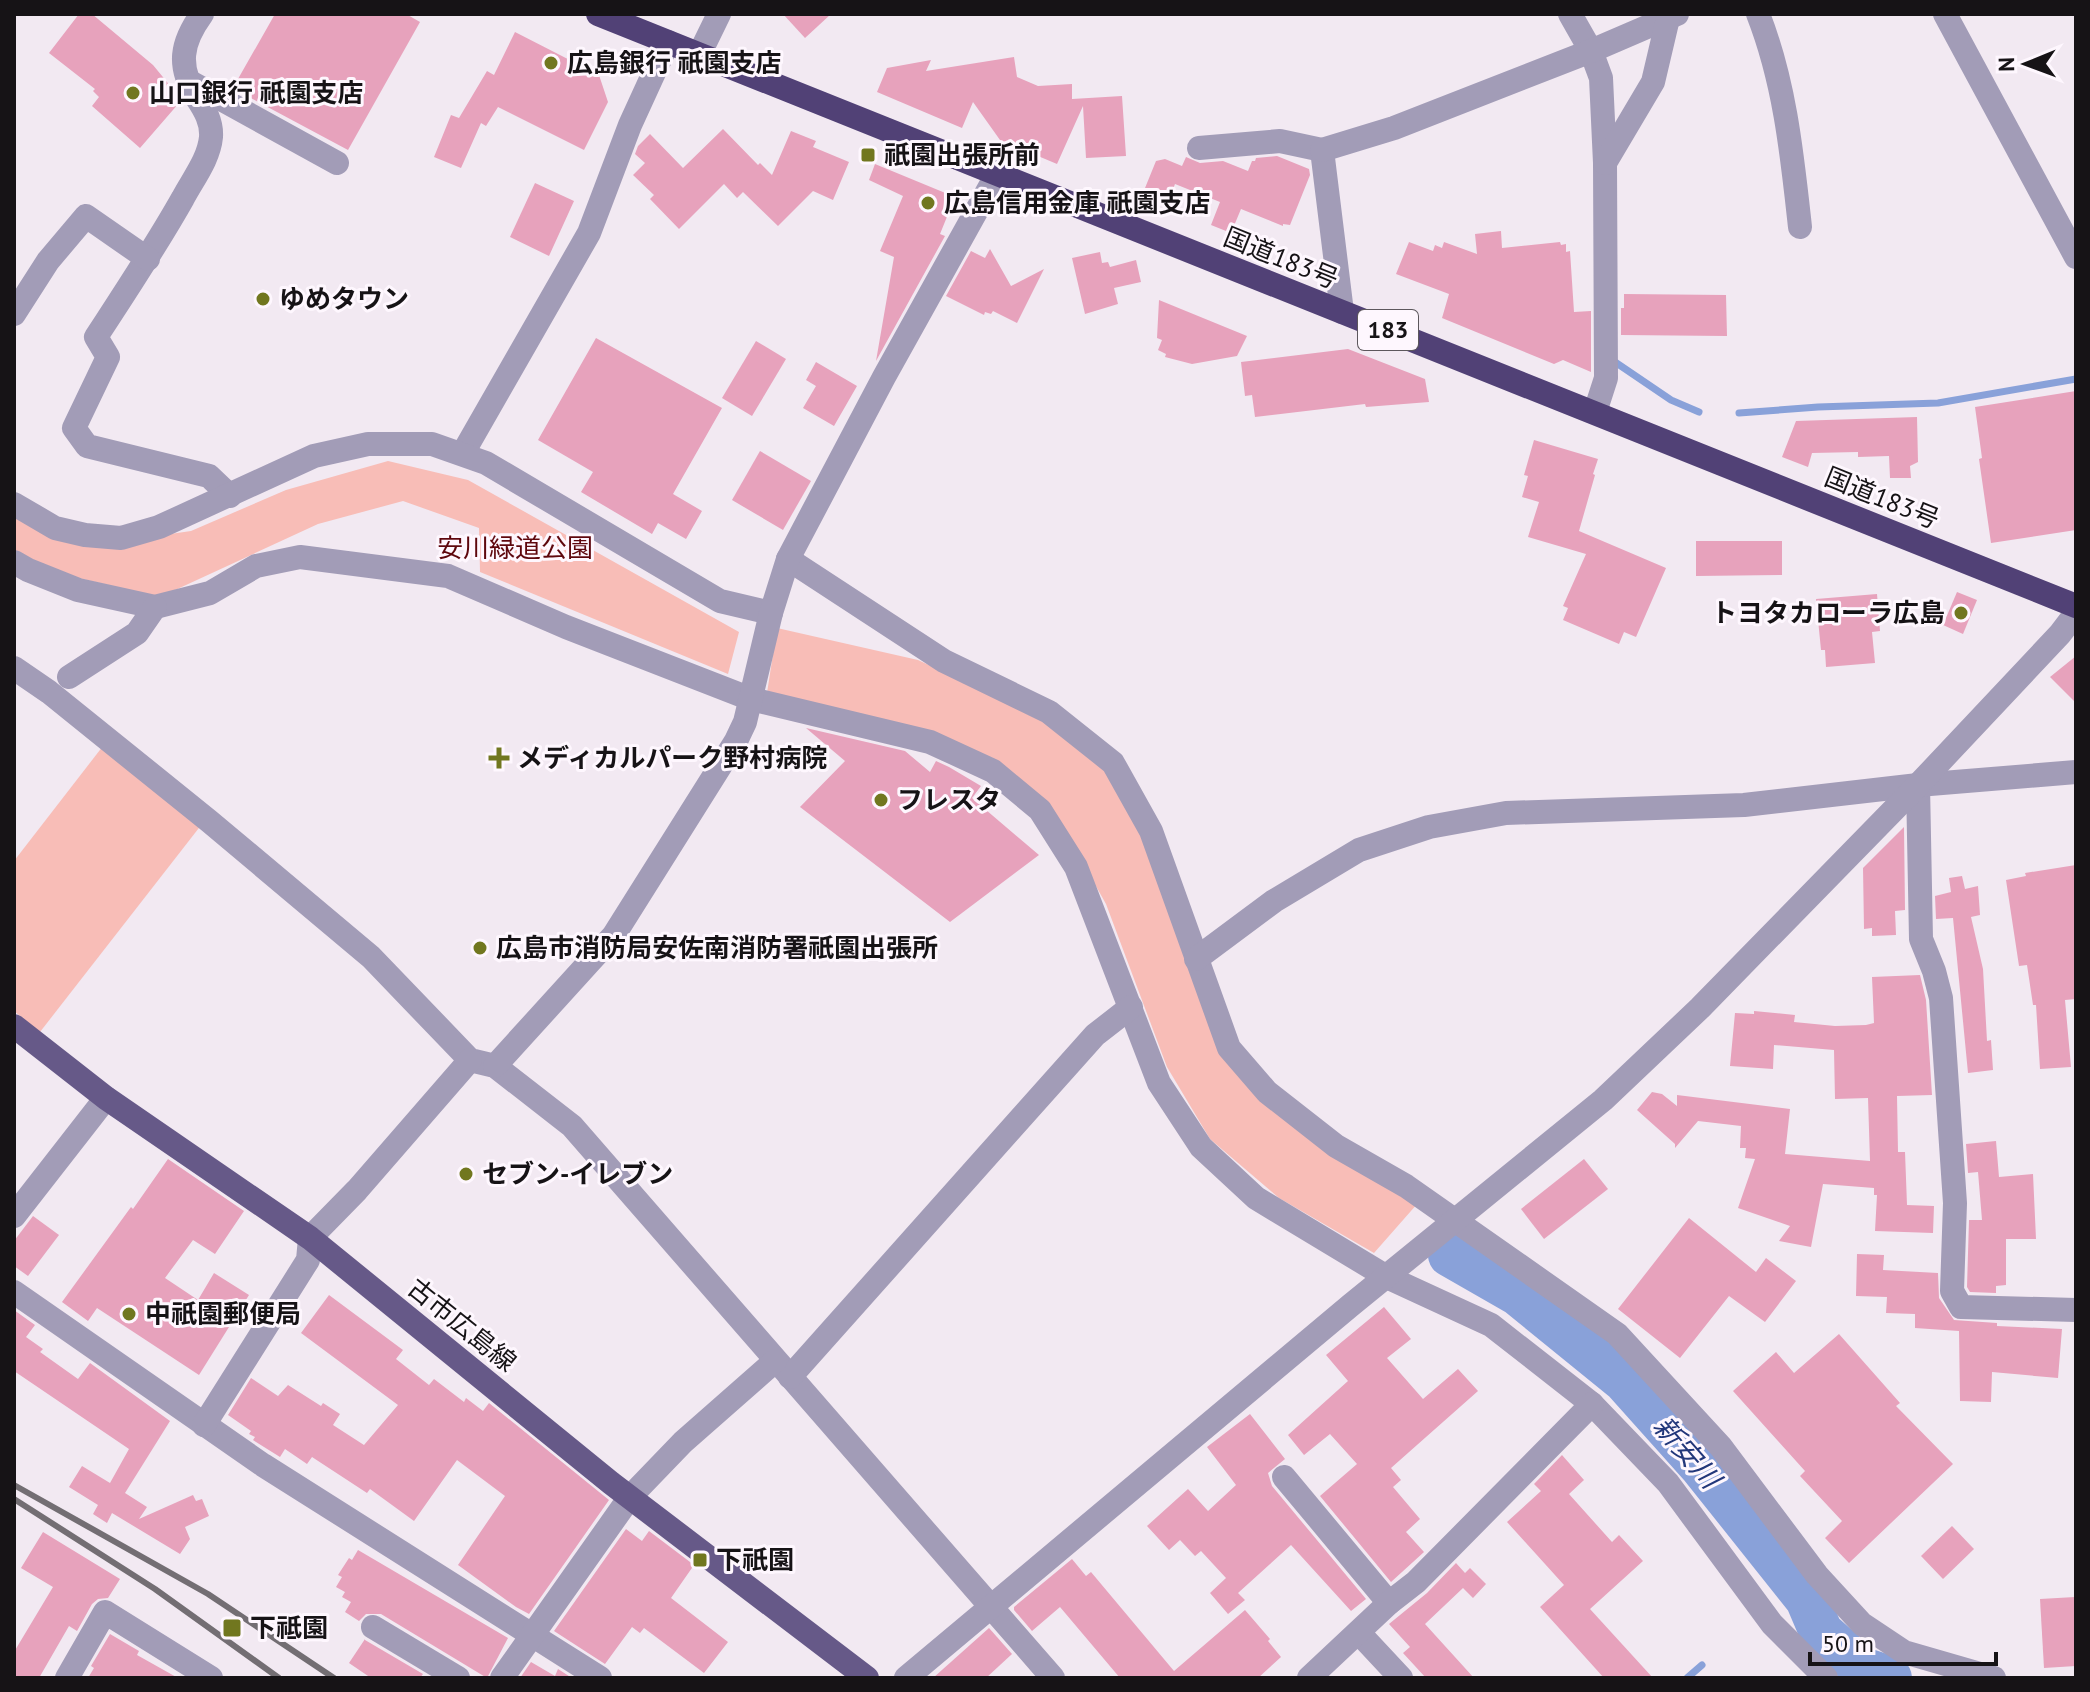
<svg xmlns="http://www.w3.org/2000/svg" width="2090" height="1692" viewBox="0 0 2090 1692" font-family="'PT Sans','Noto Sans JP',sans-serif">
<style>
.green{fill:#f8bdb7}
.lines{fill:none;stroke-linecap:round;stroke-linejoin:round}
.stream{stroke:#89a1d9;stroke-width:7}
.river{stroke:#89a1d9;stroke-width:44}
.building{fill:#e7a2bc}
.minor{stroke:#a29cb7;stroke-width:24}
.major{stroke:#665988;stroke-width:24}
.highway{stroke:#514176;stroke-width:24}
.rail{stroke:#736e73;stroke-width:6}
.poi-dot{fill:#71771f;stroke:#fef7fe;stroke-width:3}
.labels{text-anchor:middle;stroke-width:6;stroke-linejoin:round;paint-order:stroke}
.shield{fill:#fef7fe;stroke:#5c575c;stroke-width:2}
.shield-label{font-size:24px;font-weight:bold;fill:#161316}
.poi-label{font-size:26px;font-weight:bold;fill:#161316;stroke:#fef7fe;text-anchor:start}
.street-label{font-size:26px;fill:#161316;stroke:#fef7fe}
.park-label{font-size:26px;fill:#5e070d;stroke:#fef7fe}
.water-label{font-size:28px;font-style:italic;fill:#22377a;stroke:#fef7fe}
</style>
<rect width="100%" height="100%" fill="#f2e9f2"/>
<g class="green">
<path d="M388,461L468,480L739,632L728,674L480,572L479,528L403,501L318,524L160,597L52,572L14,552V508L94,545L191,531L286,490Z"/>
<path d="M777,628L918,660L1035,714L1110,767L1155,862L1223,1049L1418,1203L1374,1253L1279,1198L1210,1139L1167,1067L1106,904L1056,815L993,758L767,693Z"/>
<path d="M103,746L202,824L40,1032L14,1011V861Z"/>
</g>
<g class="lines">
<g class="stream">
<path d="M1615,362L1671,400L1699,412"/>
<path d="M1739,413L1818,407L1938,403L2076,379"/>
<path d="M1803,1637L1821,1632"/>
<path d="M1687,1678L1702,1665"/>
</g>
<path class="river" d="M1450,1255L1518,1294L1625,1381L1701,1466L1807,1599L1821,1632L1863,1669L1890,1678"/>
</g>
<g class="building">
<path d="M79,14H92L153,65L167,82L179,103L140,148L92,106L99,97L93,91L95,89L49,53Z"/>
<path d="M275,14H406L420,22L348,150L245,95L247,93L234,86Z"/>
<path d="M783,14H831L805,38Z"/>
<path d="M515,32L599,75L608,102L584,150L498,107L486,126L481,123L461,168L434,157L451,115L459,118L487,71L494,75Z"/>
<path d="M1014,57L1017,77L1038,86L1072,84V99L1122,96L1126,156L1086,158L1083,106L1057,164L1000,140L973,102L962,128L877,92L887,68L931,60L926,71Z"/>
<path d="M723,129L758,165L760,163L772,175L791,131L816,141L813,147L849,162L833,200L813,191L778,226L743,192L737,198L724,184L679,229L650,199L654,195L633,175L645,163L635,154L638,146L650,134L683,168Z"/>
<path d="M1277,156L1309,169L1310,175L1290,225L1283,224V226L1241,209L1231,233L1211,225L1220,202L1175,184L1170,197L1145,188L1156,161L1165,159L1182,166L1186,157L1200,163L1223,161L1248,171L1252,161H1255L1256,158Z"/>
<path d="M875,164L955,197L940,234L945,236L876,361L894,257L880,251L903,196L869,180Z"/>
<path d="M535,183L574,201L549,256L510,237Z"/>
<path d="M1501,231L1502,248L1560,242L1561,245L1566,244V252L1570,251L1574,312L1591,311V372L1563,360L1554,364L1442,318L1449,294L1396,274L1409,242L1433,251L1435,245L1442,248L1444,242L1477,254L1475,234Z"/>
<path d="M990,249L1011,286L1044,269L1017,323L993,311L991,314L985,312L984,315L946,296L971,251L985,258Z"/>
<path d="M1100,252L1102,263L1108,262L1110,267L1136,260L1141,282L1114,288L1118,304L1085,314L1072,258Z"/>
<path d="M1624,294L1726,295L1727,336L1621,335V308H1624Z"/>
<path d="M1159,300L1247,336L1237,356L1192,364L1165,357L1166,354L1158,350L1162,340L1157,338Z"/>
<path d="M596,338L722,408L673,494L702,511L686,539L658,523L652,534L581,492L593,472L538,440Z"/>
<path d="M756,341L786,359L752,416L722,398Z"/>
<path d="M1348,349L1425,379L1429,402L1366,407L1365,404L1255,417L1252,395L1245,396L1241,362Z"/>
<path d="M816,362L857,386L834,426L803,408L816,386L806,380Z"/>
<path d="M2076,391V530L1991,543L1979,459L1982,458L1975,407Z"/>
<path d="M1917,417L1918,462L1910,466L1911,478H1890L1889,456L1858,457V452L1812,453L1808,467L1782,457L1796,421Z"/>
<path d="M1534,440L1598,459L1593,474L1595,475L1579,531L1666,568L1636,637L1624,632L1619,644L1563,620L1568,608L1563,606L1586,554L1528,537L1539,502L1522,497L1528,476L1524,475Z"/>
<path d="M760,451L811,481L783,530L732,500Z"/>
<path d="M1696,541H1782V575L1696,576Z"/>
<path d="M1957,592L1977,600L1963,634L1943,625Z"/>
<path d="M1877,594L1880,631L1872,632L1875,663L1826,667L1825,650H1821L1816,599Z"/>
<path d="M2076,656V703L2050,677Z"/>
<path d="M806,728L905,751L930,772L936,761L949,767L981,786L972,798L1039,855L950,922L800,807L845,761Z"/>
<path d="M1904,827L1905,910L1895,911L1896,935L1872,936V928L1864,929L1863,868Z"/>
<path d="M2076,865V999L2065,1000L2071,1067L2040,1069L2036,1005H2033L2027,965L2019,966L2006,880L2026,876L2025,873Z"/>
<path d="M1962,876L1965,889L1978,886L1980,915L1971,917L1983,969L1987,1041L1991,1040L1993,1070L1968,1073L1953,918L1936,919L1935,896L1951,892L1949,878Z"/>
<path d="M1920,975L1926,1000L1932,1095L1897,1096L1898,1152H1905L1907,1205L1934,1206L1933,1233L1875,1231L1877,1195H1874V1188L1823,1184L1811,1247L1779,1241L1790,1226L1738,1208L1755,1159L1745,1158L1746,1148H1740L1741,1126L1698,1121L1675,1148V1144L1637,1110L1652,1092L1662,1094L1677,1106V1095L1790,1109L1785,1154L1870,1161L1868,1098L1835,1099L1834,1050L1774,1045L1773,1069L1730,1066L1735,1013L1754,1014V1011L1795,1015L1794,1022L1835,1026L1866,1025L1874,1023L1872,977Z"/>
<path d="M1996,1141L1999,1177L2033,1174L2036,1239H2006V1285L1996,1286V1293L1970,1292L1967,1287L1969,1220H1982L1978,1172L1968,1173L1966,1144Z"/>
<path d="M168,1159L244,1211L215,1254L193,1240L165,1278L198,1300L214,1273L249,1295L199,1375L97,1308L88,1321L62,1302L131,1207L133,1209Z"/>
<path d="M1584,1159L1608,1189L1544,1239L1521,1209Z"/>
<path d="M33,1216L59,1235L28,1276L14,1266V1241Z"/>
<path d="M1689,1218L1756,1272L1766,1258L1796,1281L1765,1322L1729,1296L1680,1358L1618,1309Z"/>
<path d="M1857,1254L1884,1255L1883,1270L1938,1273L1939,1298L1954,1320L1997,1323V1326L2062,1329L2058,1378L1992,1372L1991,1402L1960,1401L1959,1331L1915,1328V1314L1886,1313L1887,1297L1856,1296Z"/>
<path d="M329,1295L403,1350L396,1359L429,1385L434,1379L464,1402L466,1398L483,1411L489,1403L609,1500L529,1614L516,1607L458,1565L505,1496L457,1460L414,1521L370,1489L367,1493L312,1457L307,1464L285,1449L280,1457L253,1440L255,1437L249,1434L251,1431L228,1415L251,1378L278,1396L288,1385L321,1406L323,1403L340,1414L333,1425L364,1445L398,1405L301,1333Z"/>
<path d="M1384,1307L1411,1339L1387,1358L1423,1399L1458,1369L1478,1391L1391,1468L1401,1480L1393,1487L1420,1519L1406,1532L1424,1552L1391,1582L1320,1496L1357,1464L1330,1434L1304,1455L1288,1435L1348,1381L1326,1355Z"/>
<path d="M14,1310L35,1325L26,1337L43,1349L40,1352L78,1379L90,1363L170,1421L125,1493L147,1507L139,1519L193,1495L196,1501L202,1499L209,1516L185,1527L190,1539L180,1554L112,1513L107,1523L93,1514L98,1505L69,1487L82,1466L110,1483L129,1449L14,1371Z"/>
<path d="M1839,1334L1900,1403L1896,1406L1953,1464L1849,1563L1825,1538L1842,1521L1800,1476L1805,1471L1733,1391L1776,1352L1794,1373Z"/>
<path d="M1250,1414L1285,1459L1268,1473L1272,1486L1366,1599L1351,1611L1291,1545L1238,1593L1245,1600L1228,1614L1210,1593L1226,1578L1201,1551L1195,1556L1180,1540L1169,1550L1147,1526L1188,1489L1208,1511L1236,1485L1207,1447Z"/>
<path d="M1562,1455L1584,1480L1569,1494L1612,1542L1619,1535L1643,1561L1590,1609L1653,1678H1604L1540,1607L1564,1585L1507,1522L1541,1491L1534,1484Z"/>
<path d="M1952,1526L1974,1549L1943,1579L1921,1556Z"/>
<path d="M626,1529L642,1541L649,1531L694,1565L671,1598L728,1642L704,1673L644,1628L640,1633L632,1627L605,1664L554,1631Z"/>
<path d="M43,1532L120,1579L108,1598L98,1599L92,1604L77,1631L69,1626L39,1678H14V1652L53,1587L21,1568Z"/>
<path d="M358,1550L508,1638L487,1678L381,1614H366L359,1621L345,1612L351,1602L342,1597L345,1592L336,1587L342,1577L338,1575L349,1558L352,1560Z"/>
<path d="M1072,1559L1086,1576L1091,1572L1174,1671L1245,1610L1270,1639L1268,1641L1281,1657L1258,1678H1120L1060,1607L1032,1631L1014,1610V1607Z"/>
<path d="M1456,1563L1465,1573L1470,1568L1486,1584L1473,1598L1463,1588L1425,1624L1474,1678H1426L1403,1653L1410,1647L1389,1624L1427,1593Z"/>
<path d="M2075,1597L2076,1666L2044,1668L2040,1599Z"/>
<path d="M989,1628L1012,1654L986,1678H933Z"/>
<path d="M110,1634L139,1651L137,1655L178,1678H88L94,1668L91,1666Z"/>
<path d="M365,1639V1640L423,1674L420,1678H371L349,1663Z"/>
<path d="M531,1662L555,1676L558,1669L572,1678H520Z"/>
</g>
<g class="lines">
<g class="minor">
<path d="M202,14C181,43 177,66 197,98C205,110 212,122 211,137C209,159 193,179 183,198C156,246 126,291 96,337L108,357L74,428L87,446L209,476L230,496"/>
<path d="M1570,14L1591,51L1601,78L1605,163L1606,378L1595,412"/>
<path d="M1758,14C1785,83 1792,154 1800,227"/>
<path d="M1945,14L2076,257"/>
<path d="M699,55L719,14"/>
<path d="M192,83L337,163"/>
<path d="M1199,148L1280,141L1322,150L1342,312"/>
<path d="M1322,150L1394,128L1591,51L1677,14"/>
<path d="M1605,163L1653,82L1669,14"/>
<path d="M14,314L48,261L86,216L148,259"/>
<path d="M463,453L589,233L630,125L668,42"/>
<path d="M14,504L55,528L85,535L121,538L159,527L314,456L368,444H432L486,463L720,601L771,613"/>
<path d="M788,559L944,661L1049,712L1113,763L1151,831L1229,1048L1267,1092L1336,1146L1406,1186L1617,1334L1721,1447L1817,1575L1862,1624L1904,1652L1994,1678"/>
<path d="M14,562L28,570L78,590L155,607L210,593L256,566L300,557L448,576L566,627L751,699L930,742L993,771L1040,810L1076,867L1159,1083L1201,1147L1256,1198L1387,1277L1491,1325L1592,1404L1668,1483L1772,1624L1826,1678"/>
<path d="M14,668L49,692L209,821L371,957L470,1060L495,1066L572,1126L1053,1678"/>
<path d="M69,677L137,633L155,607"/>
<path d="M1918,785L1921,939L1934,971L1941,998L1955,1203L1952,1291L1961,1307L2076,1310"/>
<path d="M1196,959L1274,901L1359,850L1429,827L1506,813L1744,805L1918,785L2076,772"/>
<path d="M495,1066L614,935L736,741L745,722L771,613L788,559L884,377L997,174"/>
<path d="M14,1216L106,1098"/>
<path d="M14,1292L263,1465L600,1678"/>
<path d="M790,1377L1095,1035L1131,1007"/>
<path d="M204,1425L308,1260L310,1238L357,1190L470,1060"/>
<path d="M1284,1477L1389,1603"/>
<path d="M373,1627L458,1678"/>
<path d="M1359,1633L1401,1678"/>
<path d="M67,1678L105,1612L211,1678"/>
<path d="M502,1678L630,1497L683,1442L775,1361"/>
<path d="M906,1678L1351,1305L1603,1100L1700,1008L1918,785L2060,634L2076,613"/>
<path d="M1309,1678L1389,1603L1416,1582L1592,1404"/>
</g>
<path class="major" d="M14,1026L106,1098L310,1238L611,1483L867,1678"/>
<path class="highway" d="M598,14L2076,606"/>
<g class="rail">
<path d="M14,1485L208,1594L334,1678"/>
<path d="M14,1499L155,1589L279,1678"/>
</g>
</g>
<g class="poi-dot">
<circle cx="551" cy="63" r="8"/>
<circle cx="133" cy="93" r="8"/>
<rect x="860" y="147" width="16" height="16" rx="4"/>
<circle cx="928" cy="203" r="8"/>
<circle cx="263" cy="299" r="8"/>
<circle cx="1961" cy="613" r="8"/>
<path d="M495 746h8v8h8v8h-8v8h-8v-8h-8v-8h8z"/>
<circle cx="881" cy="800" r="8"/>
<circle cx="480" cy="948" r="8"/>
<circle cx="466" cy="1174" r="8"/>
<circle cx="129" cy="1314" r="8"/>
<rect x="692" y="1552" width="16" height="16" rx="4"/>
<rect x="222" y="1618" width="20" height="20" rx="4"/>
</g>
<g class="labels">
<rect class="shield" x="1358" y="310" width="60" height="40" rx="6"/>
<g class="shield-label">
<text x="1388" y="338">183</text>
</g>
<g class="poi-label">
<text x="567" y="72">広島銀行 祇園支店</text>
<text x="149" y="102">山口銀行 祇園支店</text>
<text x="884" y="164">祇園出張所前</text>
<text x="944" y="212">広島信用金庫 祇園支店</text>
<text x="279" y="308">ゆめタウン</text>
<text x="1945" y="622" text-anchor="end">トヨタカローラ広島</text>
<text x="517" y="767">メディカルパーク野村病院</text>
<text x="897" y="809">フレスタ</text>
<text x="496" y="957">広島市消防局安佐南消防署祇園出張所</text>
<text x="482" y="1183">セブン-イレブン</text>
<text x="145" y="1323">中祇園郵便局</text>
<text x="716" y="1569">下祇園</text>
<text x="250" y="1637">下祗園</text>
</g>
<g class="street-label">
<text transform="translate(1281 258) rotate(22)" y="9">国道183号</text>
<text transform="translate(1882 498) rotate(22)" y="9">国道183号</text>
<text transform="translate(462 1325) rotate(39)" y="9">古市広島線</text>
</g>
<g class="park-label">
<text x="515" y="557">安川緑道公園</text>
</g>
<g class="water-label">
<text transform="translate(1687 1452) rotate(49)" y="10">新安川</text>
</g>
</g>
<rect width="2090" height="1692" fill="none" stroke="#161316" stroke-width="32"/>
<g transform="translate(2026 64) rotate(269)" stroke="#fef7fe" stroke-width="6" paint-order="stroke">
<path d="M0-6L14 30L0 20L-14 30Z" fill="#161316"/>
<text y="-12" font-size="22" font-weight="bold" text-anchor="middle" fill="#161316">N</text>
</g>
<path d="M1810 1652v12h186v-12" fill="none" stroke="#161316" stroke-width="4"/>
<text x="1822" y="1652" font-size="24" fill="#161316" stroke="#fef7fe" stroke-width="6" paint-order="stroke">50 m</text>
</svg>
